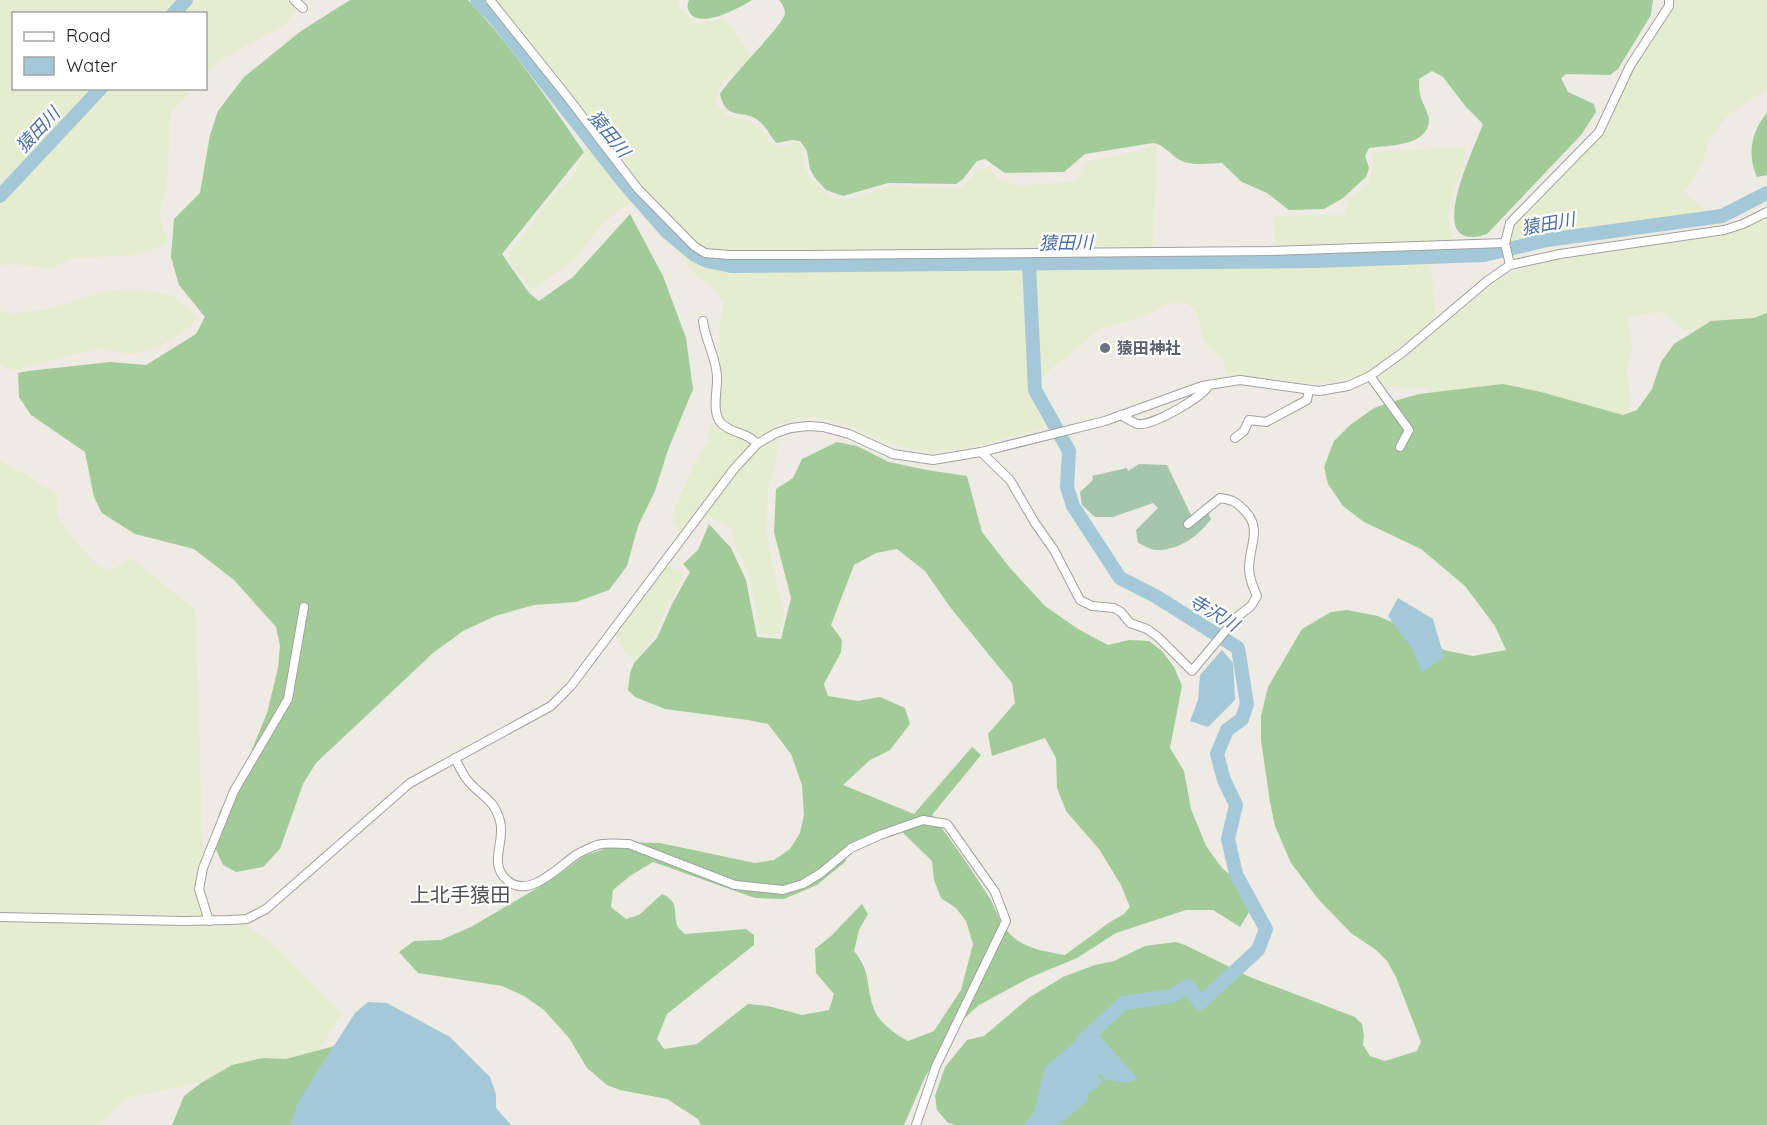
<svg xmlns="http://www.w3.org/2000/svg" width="1767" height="1125" viewBox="0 0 1767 1125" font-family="Quicksand,'Noto Sans JP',sans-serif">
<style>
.farmland{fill:#e6eccf}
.forest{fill:#a2cb99;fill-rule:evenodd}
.cemetery{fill:#a5c5ad}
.water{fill:#a5c8d9}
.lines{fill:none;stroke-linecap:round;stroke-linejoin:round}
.river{stroke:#a5c8d9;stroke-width:14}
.minor-casing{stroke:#a1a1a1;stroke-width:10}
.minor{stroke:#fff;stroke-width:8}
.worship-dot{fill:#6b7280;stroke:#fff;stroke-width:2}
.labels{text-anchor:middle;stroke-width:4.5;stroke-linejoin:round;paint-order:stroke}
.worship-label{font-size:16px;font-weight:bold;fill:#5b616d;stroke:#fff;text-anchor:start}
.water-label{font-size:18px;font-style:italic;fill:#4e70a7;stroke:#fff}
.quarter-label{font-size:20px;fill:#505050;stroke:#fff}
</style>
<rect width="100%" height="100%" fill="#edebe3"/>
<g class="farmland">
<path d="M0,0H302L285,25L221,59L206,75V14H14V88L192,89L171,111L166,192L160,211L163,229L168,242L154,249L133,255L74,258L52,268L9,264L0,266Z"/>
<path d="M495,0H679V7L697,24L724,18L750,53L749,67L737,69L728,76L719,88L714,101L726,116L747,120L758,125L766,135L768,142L780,147L798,143L802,148L804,167L809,176L826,194L843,201L852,199L863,194L871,193L886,186L959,189L970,180L977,171L989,169L999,179L1016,186L1076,181L1086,162L1130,153L1157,144L1152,267H1277L1274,216L1345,215L1349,198L1369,183L1373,168L1372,152L1465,147L1464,165L1450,202L1448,217L1453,241L1431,268L1436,317L1387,358L1362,375L1343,380L1314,383L1227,374L1224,361L1203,340L1198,316L1192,307L1185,302L1170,303L1144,316L1100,329L1047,372L1029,390L1044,427L984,444L931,453L890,444L843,423L817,417L796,418L776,425L777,455L768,490L766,534L784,614L779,633L771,635L760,633L750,576L734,543L732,530L725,523L713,519L697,510L679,532L672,519L676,504L699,455L708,443L709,427L717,421L720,349L719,330L724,302L711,285L696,275L675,250L689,234L645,191L600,225L577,257L532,291L507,257L550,199L570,180L581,162L593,125Z"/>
<path d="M1673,0H1764L1767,2V89L1730,113L1709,139L1703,162L1684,192L1706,211L1508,243L1510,227L1607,129L1632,71L1671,12Z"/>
<path d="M1767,218V320L1712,330H1683L1661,311L1627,318L1632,347L1626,373L1630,393L1629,410L1598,431L1444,406L1427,388L1368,386L1399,363L1490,286L1513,271L1550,261L1729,234Z"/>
<path d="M143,290L173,296L197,317L190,327L160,346L131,354L97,348L14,371L0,364V311L9,314L49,309L106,291Z"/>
<path d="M0,460L58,494L57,514L68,533L98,566L111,571L131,558L195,610L203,853L197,881L199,904L210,928L243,922L277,948L342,1014L281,1109L223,1077L126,1098L99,1125H0Z"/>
<path d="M667,566L684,572L677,591L667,604L657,632L642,652L633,659L624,652L621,643L615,636Z"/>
</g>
<g class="forest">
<path d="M350,0H468C512,46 548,100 584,152L502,254L529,293L539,301L573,277L630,214L663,276L686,338L693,389L668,450L655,491L638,526L627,566L609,590L576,602L534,605L495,616L463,631L433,653L316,763L303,784L280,849L263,867L236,872L223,865L215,847L219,813L249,757L267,713L278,668L280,646L276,627L234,580L194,549L135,534L102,513L94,497L85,452L31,415L19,397L18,373L28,371L110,362L146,365L196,334L205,317L179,285L171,257L174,219L200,193L210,135L218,111L244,77L301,31Z"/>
<path d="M689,0H752C739,8 701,29 690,13C687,8 687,5 689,0Z"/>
<path d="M779,0H1653L1651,15L1618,69L1610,75L1566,74L1561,78L1568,92L1594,104L1596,112L1581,135L1487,234C1420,256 1475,147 1483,124L1466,107L1443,77L1432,71L1419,79C1419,85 1419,92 1421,98C1423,104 1429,114 1429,120C1428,147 1388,145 1369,148L1365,156L1369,168L1366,177L1343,198L1324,209L1289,210L1267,193L1242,182L1222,163C1208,163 1191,167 1178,159C1169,153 1163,144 1153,143L1085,154L1064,172L1005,173L985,159L977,161L963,179L956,184L888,183L843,196L826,190L815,178L810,169L807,151L800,141L791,140L777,143C770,137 768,128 759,121C743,108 726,122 720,94C729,78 784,25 785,13C785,8 782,4 779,0Z"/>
<path d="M1767,113V175L1757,177C1747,154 1751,132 1767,113Z"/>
<path d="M1767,313V1125H955L948,1123L937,1110L935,1096L945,1067L967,1040L984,1036L1030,997L1063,977L1095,965L1114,961L1145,946L1176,942L1185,945L1250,977L1355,1017L1362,1024L1364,1036L1363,1045L1370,1056L1385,1061L1417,1051L1421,1042L1396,977L1387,961L1376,950L1351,933L1319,900L1291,863L1275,826L1270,802L1261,740V716L1268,687L1302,629L1331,612L1347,610L1378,616L1411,631L1444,650L1473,656L1506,650L1495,626L1465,586L1421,549L1364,522L1343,506L1328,484L1324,467L1334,441L1350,425L1374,408L1391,402L1419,394L1503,384L1541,392L1623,415L1637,410L1652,389L1661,362L1674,344L1711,321L1754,318Z"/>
<path d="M837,442L857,446L889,462L927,470L967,476L982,532L1010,568L1045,606L1078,629L1108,645L1129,640L1149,641L1162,651L1174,667L1182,686L1170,748L1184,771L1191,809L1206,846L1222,868L1245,888L1254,904L1240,927L1213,910H1186L1116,933L1077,958L1029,978L979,1005L955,1027L925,1077L904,1125H701L698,1119L667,1099L620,1090L607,1085L587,1068L569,1038L544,1010L524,996L502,986L418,973L399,952L414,941L441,940L471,927L551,880L584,856L623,842L660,843L755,863L774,860L790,849L800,833L804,815L802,785L791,754L768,724L748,720L665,709L635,697L628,690L630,673L634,663L657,638L672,604L690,572L683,564L698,550L709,524L731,548L746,580L757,637L781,639L791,598L774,532L776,489L793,478L802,459ZM897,549L925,571L950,607L1012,683L1015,703L988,734L992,756L1045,738L1056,758L1057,788L1066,811L1099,849L1121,885L1130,907L1124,914L1110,922L1065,955C1049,952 1031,950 1017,940C1001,929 997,909 987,894C970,867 952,841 932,815L981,755L972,747L914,814L843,785L870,760L890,750L910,724L905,708L880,697L858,701L828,696L824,684L841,652L842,640L831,625L854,565L876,553ZM895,825L932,861L934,880L941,898L956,908L966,921L973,944L961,990L934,1031L908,1041C895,1034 879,1023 874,1009C865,985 872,973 854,951L859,930L868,914L862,904L831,936L815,949L816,973L834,994L829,1010L802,1015L768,1006L748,1004L697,1044L664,1049L657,1039L667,1014L754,945V935L746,929L685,934C683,932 680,930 678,927C672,914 681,902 662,894L639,915L626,919L611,907L613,890L630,876L653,862L755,898L784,899L817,885L845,862L854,841Z"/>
<path d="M342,1044L404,1125H172L184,1096L201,1083L232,1065L263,1058L286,1059Z"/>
</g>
<path class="cemetery" d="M1139,464L1167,465L1192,517L1205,506L1211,519C1199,536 1178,551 1155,550C1149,549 1143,545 1138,543L1136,530L1158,508L1153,503L1113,517H1095L1082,505L1080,492L1093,480L1092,476L1127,468L1128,471Z"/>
<g class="water">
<path d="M1398,598L1433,619L1444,657L1422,672L1411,647L1388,616Z"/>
<path d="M1222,650L1233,663L1235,700L1208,727L1190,721L1198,700L1200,675Z"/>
<path d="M368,1002L387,1003L450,1037L490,1077L496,1094V1108L511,1125H290L298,1102L355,1013Z"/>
<path d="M1092,1027L1138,1079L1125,1083L1105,1079L1100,1073L1098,1075L1103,1082L1088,1094V1100L1059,1125H1024L1034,1112L1045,1067Z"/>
</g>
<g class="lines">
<g class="river">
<path d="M477,0L494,17L624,183L666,231L695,255L707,261L731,266L1316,261L1484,255L1547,240L1722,216L1767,193"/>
<path d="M173,14L186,0"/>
<path d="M0,196L101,88"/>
<path d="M1029,263L1035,390L1069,451L1067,487L1073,506L1120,578L1157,597L1238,648L1247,704L1242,719L1227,730L1217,754L1224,780L1236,805L1228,839L1236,874L1266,929L1258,950L1200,1003L1188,986L1172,996L1124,1003L1082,1041"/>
</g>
<defs>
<g id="minor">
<path d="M294,0L303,8"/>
<path d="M490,0L566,95L638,189L694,246L705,253L729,255H806L1271,251L1505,243"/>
<path d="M1510,265L1505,243L1510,223L1599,132L1630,66L1669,6V0"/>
<path d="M703,321C705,340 716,357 717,376C718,390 711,411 721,423C731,434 748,432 757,444"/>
<path d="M1370,376L1409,430L1400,447"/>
<path d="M1121,415C1126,418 1133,423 1138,424C1153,426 1203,397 1209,385"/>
<path d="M1235,438L1244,431L1249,420L1266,422L1307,400L1309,390"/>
<path d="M981,452L1010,480L1035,523L1054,550L1080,600L1092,606L1114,608L1121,612L1130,623L1147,629L1158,637L1192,671L1237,617L1251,606L1257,596C1253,587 1249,578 1249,568C1249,546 1263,528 1244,510C1235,501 1233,500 1220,498L1188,524"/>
<path d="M455,758C459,766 463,776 469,782C482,797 494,799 500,821C506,842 487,864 508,881C530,899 559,866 576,855C582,851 590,848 597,845C606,842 619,844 629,844L735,885L783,890L803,884L821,873L851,848L880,835L923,820L947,824L995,892L1006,921L936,1066L916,1125"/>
<path d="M0,917L184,921L230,920L247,919L266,909L410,783L551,706L571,686L734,469L757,444L776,433L791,428L808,426L823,427L849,434L893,454L933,460L981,452L1105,421L1202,386L1240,380L1319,391L1348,386L1370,376L1402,353L1487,281L1510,265L1560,254L1724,230L1743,224L1767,212"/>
<path d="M209,921L199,889L203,868L234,791L288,699L304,607"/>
</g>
</defs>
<use href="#minor" class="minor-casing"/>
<use href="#minor" class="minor"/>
</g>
<circle class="worship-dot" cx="1105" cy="348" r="6"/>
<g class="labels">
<g class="worship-label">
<text x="1117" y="354">猿田神社</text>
</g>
<g class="water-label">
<text transform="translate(38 130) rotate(-47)" y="6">猿田川</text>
<text transform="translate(609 134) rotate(51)" y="6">猿田川</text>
<text transform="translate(1548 224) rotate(-10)" y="6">猿田川</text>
<text transform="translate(1066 243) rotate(-1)" y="6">猿田川</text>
<text transform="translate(1214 613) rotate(31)" y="6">寺沢川</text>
</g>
<g class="quarter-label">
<text x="460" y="902">上北手猿田</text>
</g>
</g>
<rect x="12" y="12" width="195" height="78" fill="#ffffff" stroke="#a5a5a5" stroke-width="1.5"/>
<rect x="24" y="32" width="30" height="9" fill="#ffffff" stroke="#a5a5a5" stroke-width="1.5"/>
<text x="66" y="42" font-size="18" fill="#1d1d1d">Road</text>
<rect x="24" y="57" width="30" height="18" fill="#a5c8d9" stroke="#a5a5a5" stroke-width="1.5"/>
<text x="66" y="72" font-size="18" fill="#1d1d1d">Water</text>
</svg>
